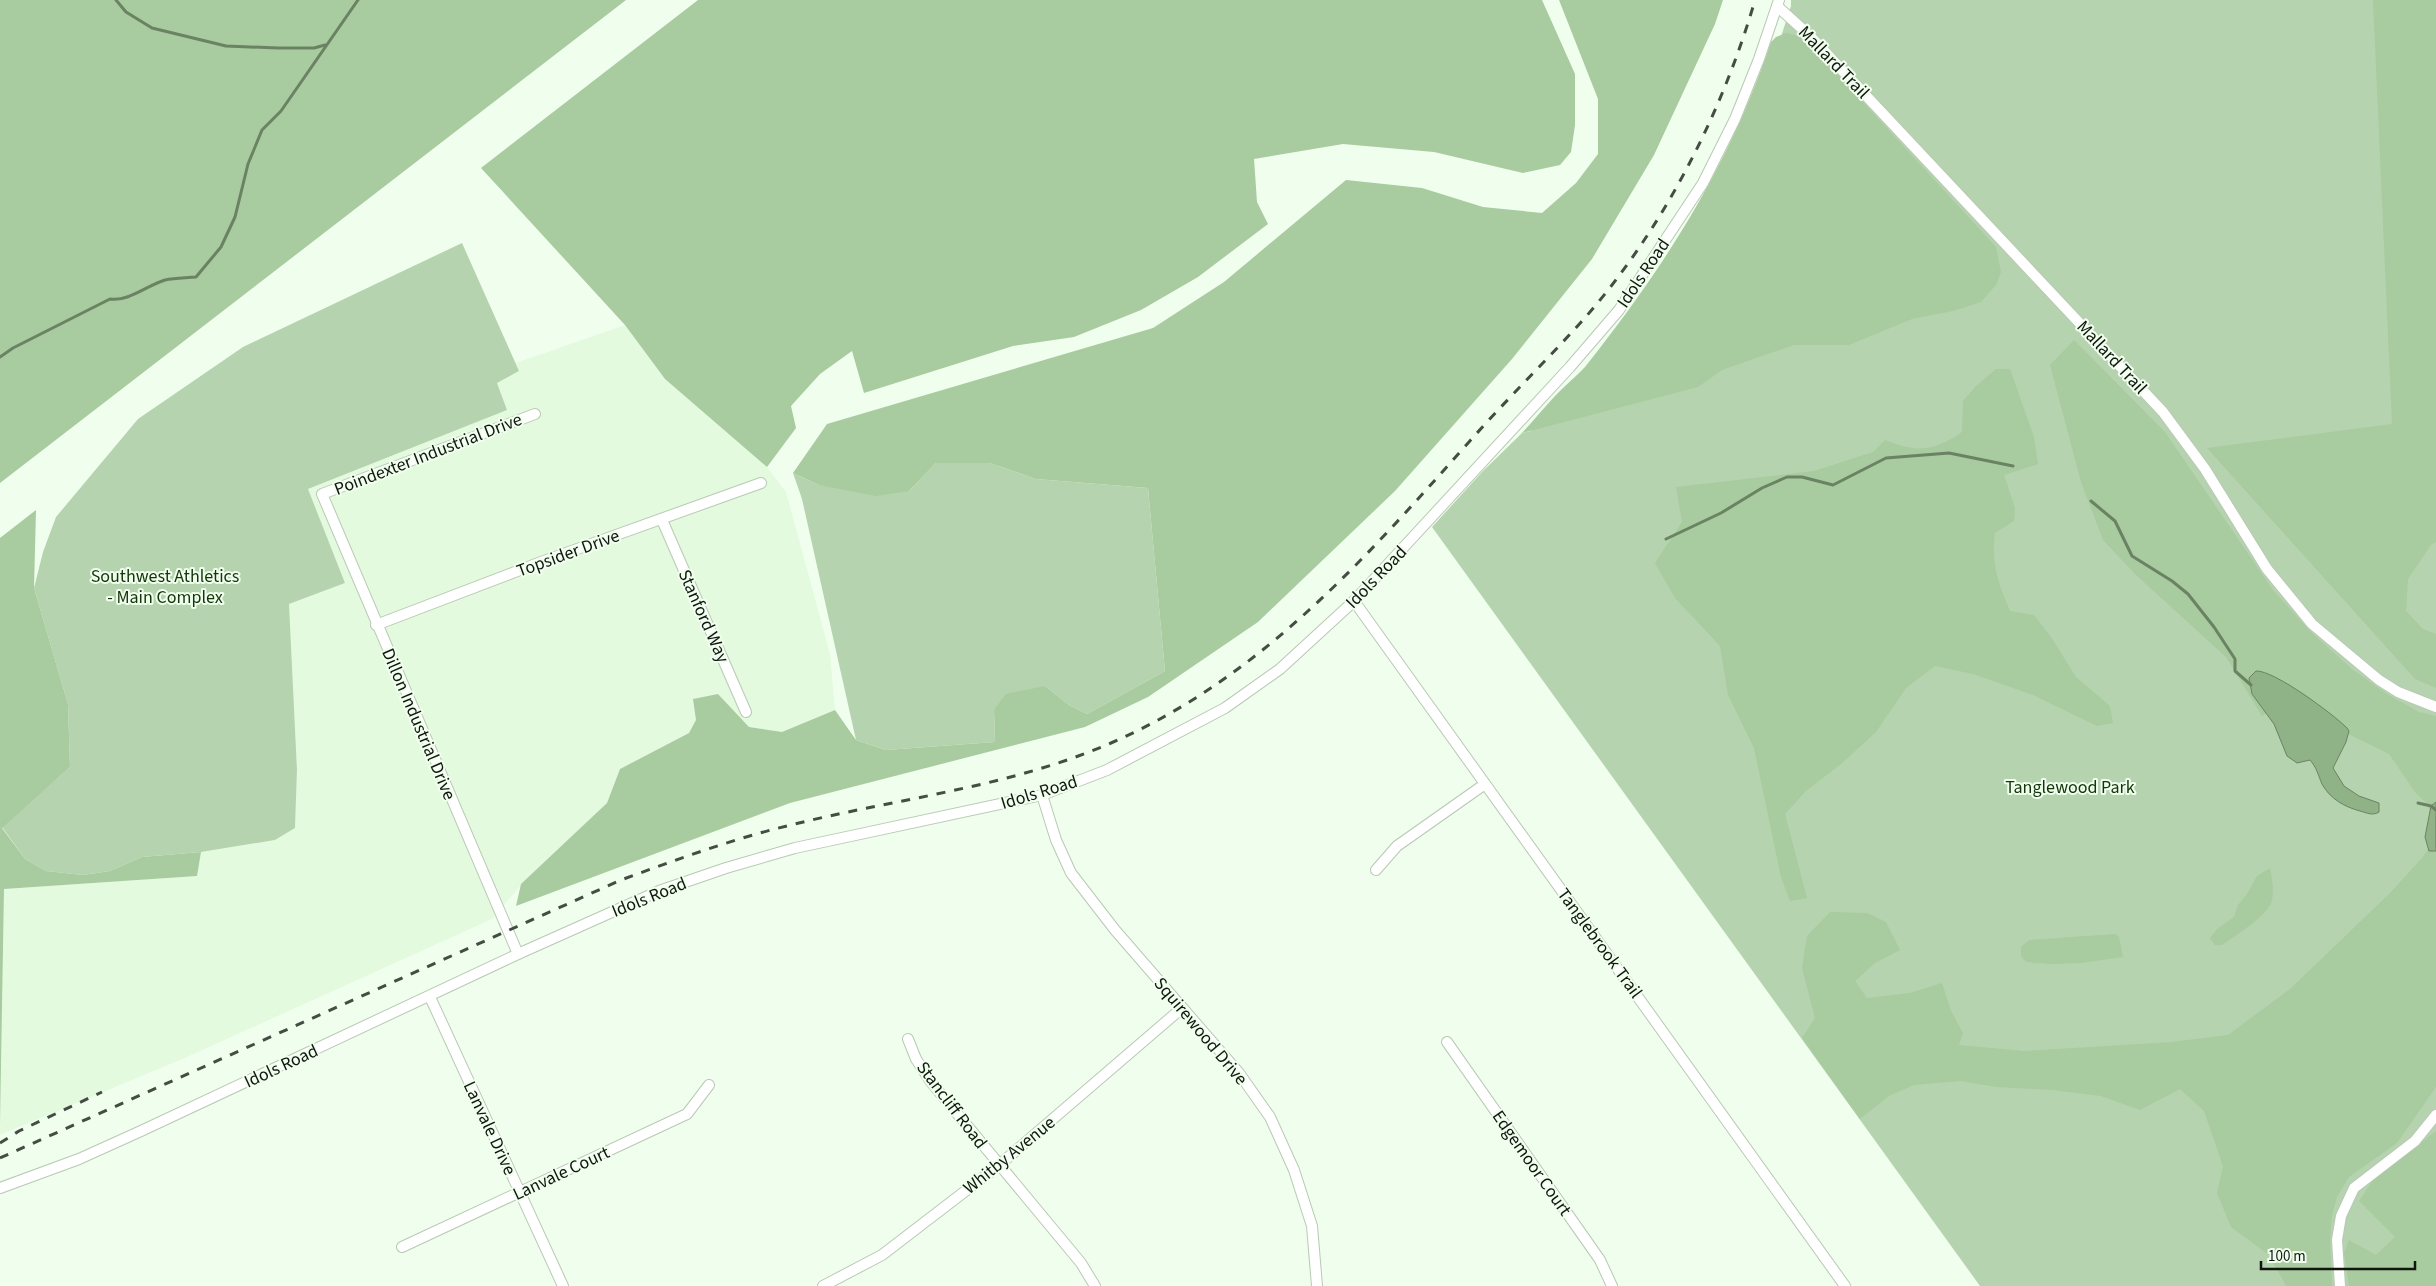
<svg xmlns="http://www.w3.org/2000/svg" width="2436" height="1286" viewBox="0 0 2436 1286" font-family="'Source Sans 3',sans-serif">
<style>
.built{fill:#e4fade}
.green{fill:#b6d3af}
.forest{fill:#a8cb9f}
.water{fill:#90b287;stroke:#6a8363}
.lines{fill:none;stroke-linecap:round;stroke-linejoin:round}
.stream{stroke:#6a8363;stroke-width:3}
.minor-casing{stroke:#b8c9b4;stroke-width:12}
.minor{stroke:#fff;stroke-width:10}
.rail{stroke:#444c43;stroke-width:3;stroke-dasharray:9 9;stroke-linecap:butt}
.labels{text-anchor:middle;stroke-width:4;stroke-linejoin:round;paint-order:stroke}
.street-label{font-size:18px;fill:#10160f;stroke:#f0feed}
.park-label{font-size:18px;fill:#133509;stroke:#f0feed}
</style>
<rect width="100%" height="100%" fill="#f0feed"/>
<path class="built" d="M625,325L665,379L767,467L786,492L830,654L835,710L782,732L749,727L718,694L696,720L689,733L620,769L607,803L522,884L492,919L187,1057L0,1135L4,889L197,876L201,852L275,840L295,828L297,770L289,604L345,583L308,489L507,410L497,383L519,371L516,363Z"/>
<g class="green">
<path d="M1791,0H2436V1286H1980L1432,527L1482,472L1522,433L1531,431L1558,403L1677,251L1773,61L1791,6Z"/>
<path d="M462,243L519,371L497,383L507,410L308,489L345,583L289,604L297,770L295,828L275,840L201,852L142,857L110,871L83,875L46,871L25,859L2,827L70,767L68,704L34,588L43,552L56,517L138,419L243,347Z"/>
<path d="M936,463H990L1036,479L1148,488L1165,671L1087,714L1069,705L1045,686L994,710L995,742L886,750L856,740L802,499L793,473L819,485L909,491Z"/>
</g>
<g class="forest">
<path d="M0,0H626L0,483Z"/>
<path d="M698,0H1542L1575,74V125L1571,152L1560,165L1523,173L1434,152L1343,144L1254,159L1257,202L1268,224L1198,277L1141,310L1074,337L1013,346L864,393L852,351L820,374L791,406L796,428L767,467L665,379L625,325L481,168Z"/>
<path d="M1559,0H1723L1715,24L1654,155L1592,259L1512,359L1395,491L1258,622L1148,697L1085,727L790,803L516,906L521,884L607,803L620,769L689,733L696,720L693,699L718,694L749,727L782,732L835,710L856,740L886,750L995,742L994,710L1006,694L1045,686L1069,705L1087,714L1165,671L1148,488L1036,479L990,463H936L909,491L876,496L819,485L793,473L827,424L1153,328L1224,282L1346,180L1422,188L1483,207L1542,213L1576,183L1598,154V99Z"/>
<path d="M2373,0H2436V542L2431,545L2408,579L2406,611L2423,629L2436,634V688L2415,679L2207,448L2392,424Z"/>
<path d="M1786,33L1798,36L1807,41L1996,247L2001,272L1996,285L1981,302L1953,311L1912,319L1849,345H1794L1722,370L1698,387L1522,433C1533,421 1544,408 1555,396C1564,386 1576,377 1585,367C1666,265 1729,166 1771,42L1776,37Z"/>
<path d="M2074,340L2165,432L2273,590L2312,633L2352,669L2387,694L2419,712L2436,716V823L2426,803L2415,792L2389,754L2285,703L2262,716L2226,657L2136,575L2103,540L2081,482L2050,365Z"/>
<path d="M1996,369H2010L2034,437L2038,464L2004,475L2015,508L2014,521L1995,533C1991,565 1998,582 2010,611L2034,615L2051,637L2076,677L2110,706L2113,723L2097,726L2033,695L1973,674L1935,666L1906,688L1876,732L1841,764L1806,791L1785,814L1807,898L1790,901L1781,877L1754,748L1728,695L1720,646L1675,598L1655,563L1682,522L1676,487L1814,471L1873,452L1885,440C1918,453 1932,452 1962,432L1963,401L1976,386Z"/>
<path d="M36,510L34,588L68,704L70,767L2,828L25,859L46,871L83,875L110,871L142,857L201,852L197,876L4,889L0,1126V538Z"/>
<path d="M2436,838V1087L2397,1143L2349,1177L2337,1197L2332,1215L2330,1239L2332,1286H2286L2269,1255L2231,1227L2217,1193L2223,1166L2204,1111L2180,1089L2140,1110L2101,1096L2053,1090L1996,1087L1960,1081L1914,1085L1889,1096L1860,1119L1802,1038L1815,1018L1802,968L1807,936L1830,912L1867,913L1886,922L1900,950L1875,963L1855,981L1867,998L1910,993L1942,983L1951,1011L1963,1033L1959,1045L2024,1051L2172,1042L2228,1035L2290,989L2390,893L2422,858Z"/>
<path d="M2270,868C2272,878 2274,890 2272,900C2269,915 2235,936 2222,945H2215L2210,938L2217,929L2234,917L2238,905L2247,894L2257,876Z"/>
<path d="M2115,934L2119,937L2123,957L2081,963L2052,964L2026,962L2021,956V947L2029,940Z"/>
<path d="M2436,1131V1286H2349L2344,1253L2349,1240L2376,1255L2395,1237L2359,1201L2373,1180Z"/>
</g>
<g class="water">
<path d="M2256,671C2274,670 2333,714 2347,728L2349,731L2346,742L2333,768L2344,786L2359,796L2379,803V812C2373,816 2367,813 2360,811C2345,807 2330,799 2322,784C2318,775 2317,768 2310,760L2297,763L2287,756L2274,724L2252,694L2249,678Z"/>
<path d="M2436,802V851H2429L2425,837L2431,806Z"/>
</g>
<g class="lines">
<g class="stream">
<path d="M116,0L126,12L152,28L226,46L278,48H314L325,45"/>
<path d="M0,357L13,348L110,299C128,302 148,285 165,280C175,278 186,278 196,277L221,247L235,217L248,164L262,130L281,111L358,0"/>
<path d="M2091,501L2115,521L2132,556L2172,581L2188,594L2214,627L2235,659V671L2251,685"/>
<path d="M1666,539L1721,513L1762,488L1787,477H1802L1833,485L1886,458L1949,453L2013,466"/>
<path d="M2418,803L2431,806L2436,810"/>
</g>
<defs>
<g id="minor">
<path d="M1777,6L1810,36L2163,412L2205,469L2267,569L2312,624L2379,680L2398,692L2436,707"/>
<path d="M662,520L746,712"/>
<path d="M1354,601L1845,1286"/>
<path d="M376,625L541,562L761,483"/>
<path d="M1042,795L1056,840L1071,873L1115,930L1239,1073L1270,1117L1294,1170L1312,1226L1317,1286"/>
<path d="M1376,870L1397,846L1485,784"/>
<path d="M518,954L322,494L535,414"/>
<path d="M430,997L563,1286"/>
<path d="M908,1039L916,1059L931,1082L1081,1263L1095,1286"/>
<path d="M1447,1042L1600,1260L1612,1286"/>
<path d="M0,1188L79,1159L141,1131L518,954L659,891L726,868L795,848L1042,795L1107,770L1225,708L1280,669L1354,601L1570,367L1619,310L1703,183L1735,119L1759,59L1779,0"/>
<path d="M402,1247L687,1114L709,1085"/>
<path d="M823,1286L882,1255L998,1166L1182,1008"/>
<path d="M2340,1286L2337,1240L2341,1216L2354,1188L2415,1141L2436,1115"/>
</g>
</defs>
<use href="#minor" class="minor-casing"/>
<use href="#minor" class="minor"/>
<g class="rail">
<path d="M0,1143L19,1131L102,1092"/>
<path d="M0,1158L621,880C678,859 735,838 795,824C900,798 1010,787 1111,743C1260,678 1363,561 1469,442C1506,400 1546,361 1583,320C1662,231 1722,114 1755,0"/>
</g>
</g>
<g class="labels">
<g class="street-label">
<text transform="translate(1834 62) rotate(46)" y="6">Mallard Trail</text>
<text transform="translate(1643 273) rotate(-56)" y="6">Idols Road</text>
<text transform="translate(2112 357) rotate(47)" y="6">Mallard Trail</text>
<text transform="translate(428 454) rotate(-21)" y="6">Poindexter Industrial Drive</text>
<text transform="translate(568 553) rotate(-20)" y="6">Topsider Drive</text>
<text transform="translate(1376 577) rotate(-46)" y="6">Idols Road</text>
<text transform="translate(704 616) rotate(66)" y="6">Stanford Way</text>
<text transform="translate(419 724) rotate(67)" y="6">Dillon Industrial Drive</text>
<text transform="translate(1039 792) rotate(-17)" y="6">Idols Road</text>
<text transform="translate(649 897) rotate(-22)" y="6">Idols Road</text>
<text transform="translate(1600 943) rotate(54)" y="6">Tanglebrook Trail</text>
<text transform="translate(1201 1031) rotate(50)" y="6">Squirewood Drive</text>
<text transform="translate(281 1066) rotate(-25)" y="6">Idols Road</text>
<text transform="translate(952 1105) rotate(53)" y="6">Stancliff Road</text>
<text transform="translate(490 1128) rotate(65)" y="6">Lanvale Drive</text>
<text transform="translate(1009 1155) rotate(-39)" y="6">Whitby Avenue</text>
<text transform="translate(1532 1163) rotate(55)" y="6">Edgemoor Court</text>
<text transform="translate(561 1173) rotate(-25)" y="6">Lanvale Court</text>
</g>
<g class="park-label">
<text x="165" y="582">Southwest Athletics<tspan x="165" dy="21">- Main Complex</tspan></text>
<text x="2070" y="793">Tanglewood Park</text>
</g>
</g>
<path d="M2261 1261v8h154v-8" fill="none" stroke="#10160f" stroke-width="2.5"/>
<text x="2268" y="1261" font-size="15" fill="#10160f" stroke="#f0feed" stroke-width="4" paint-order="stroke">100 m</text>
</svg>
